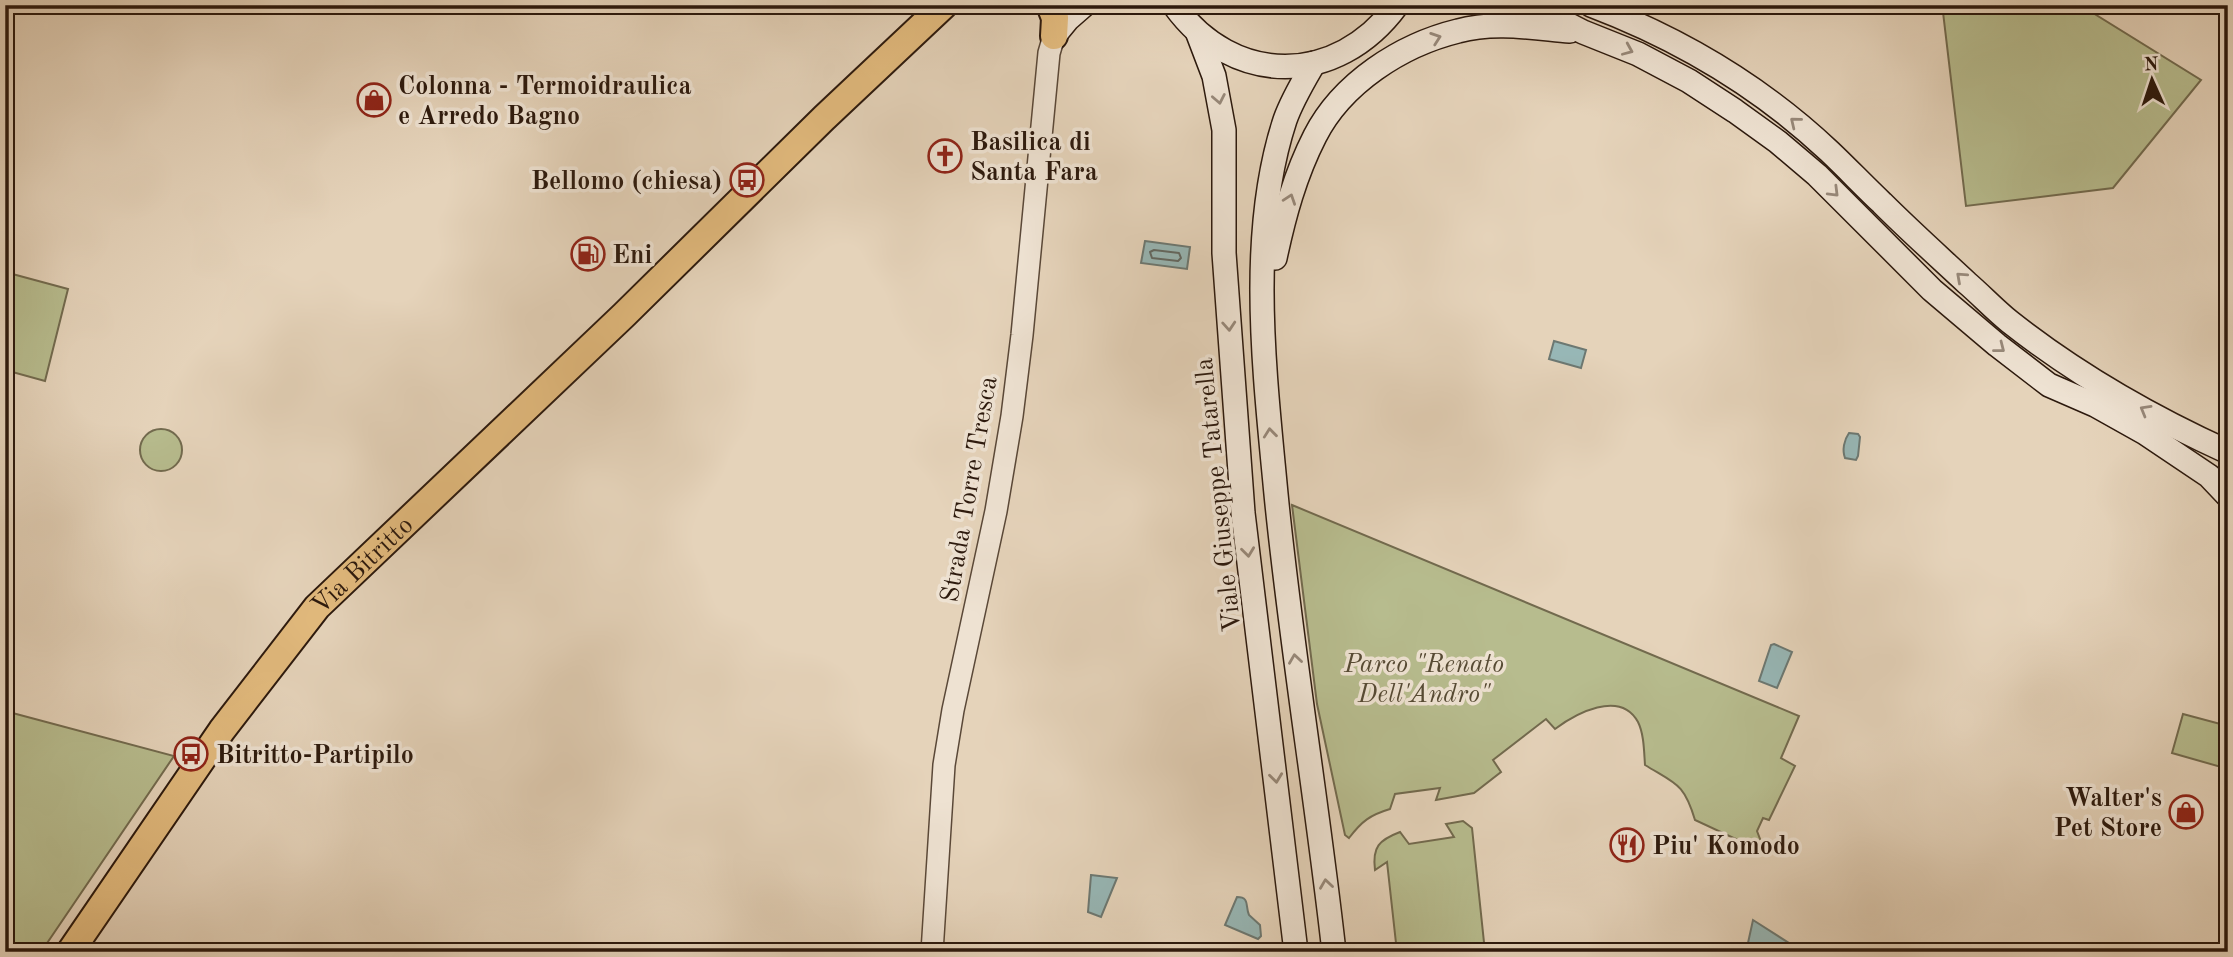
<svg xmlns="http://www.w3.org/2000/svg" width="2233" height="957" viewBox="0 0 2233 957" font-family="'Old Standard TT',serif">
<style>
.green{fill:#b7bc8e;stroke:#726a4e;stroke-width:2}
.water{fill:#97b7b6;stroke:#6c7872;stroke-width:2}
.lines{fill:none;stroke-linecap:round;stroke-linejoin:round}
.shore{stroke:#626862;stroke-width:2}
.tertiary-casing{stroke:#5a4838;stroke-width:24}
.secondary-casing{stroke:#2c190d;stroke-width:26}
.primary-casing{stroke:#2c190d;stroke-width:30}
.tertiary{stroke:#eee2d2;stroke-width:21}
.secondary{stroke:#eee2d2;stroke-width:23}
.primary{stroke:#e2ba7d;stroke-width:26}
.oneway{stroke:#978879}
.labels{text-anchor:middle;stroke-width:7;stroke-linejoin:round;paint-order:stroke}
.poi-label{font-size:26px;font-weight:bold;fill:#2c190d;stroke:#eee2d2;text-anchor:start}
.street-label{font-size:26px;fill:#2c190d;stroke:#eee2d2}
.park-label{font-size:26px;font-style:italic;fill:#564a34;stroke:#eee2d2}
</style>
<rect width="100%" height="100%" fill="#e5d3ba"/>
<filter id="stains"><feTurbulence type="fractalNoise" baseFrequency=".00286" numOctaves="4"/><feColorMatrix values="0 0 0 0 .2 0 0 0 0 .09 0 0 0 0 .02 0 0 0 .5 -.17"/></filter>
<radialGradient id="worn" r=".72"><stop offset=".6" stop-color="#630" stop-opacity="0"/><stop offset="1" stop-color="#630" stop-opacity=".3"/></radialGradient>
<g class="green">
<path d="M1996,5H2080L2201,80L2113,188L1966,206L1943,12Z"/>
<path d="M5,272L68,289L45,381L5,370Z"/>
<circle cx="161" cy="450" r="21"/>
<path d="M1292,505L1799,716L1781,758L1795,766L1769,820L1763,818L1757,831L1760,839L1755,848L1695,820C1684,783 1676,784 1645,765C1644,751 1644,734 1638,722C1620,689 1575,714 1555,729L1546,719L1493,760L1501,772L1474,793L1436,800L1440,788L1395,794L1390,809C1370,815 1362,821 1349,838L1345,835L1317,704Z"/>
<path d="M5,711L174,756L41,952H5Z"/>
<path d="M2183,714L2228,726V769L2172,753Z"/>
<path d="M1463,821L1472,828L1485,952H1397L1387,862L1375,870C1372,847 1379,840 1400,832L1409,844L1454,837L1446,824Z"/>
</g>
<g class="water">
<path d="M1145,241L1190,247L1187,269L1141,263Z"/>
<path d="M1554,341L1586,350L1581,368L1549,359Z"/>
<path d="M1849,433L1858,434L1860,437L1858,456L1856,460L1845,458C1842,450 1844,440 1849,433Z"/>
<path d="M1774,644L1792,652L1777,688L1759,681L1771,645Z"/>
<path d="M1091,875L1117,878L1101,917L1088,912Z"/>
<path d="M1237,897C1250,897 1245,906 1249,915L1260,925L1261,936L1258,939L1225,925Z"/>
<path d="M1753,920L1803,952H1746Z"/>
</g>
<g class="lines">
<path class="shore" d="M1154,250L1179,253L1181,258L1178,261L1152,258L1150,252Z"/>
<defs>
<path id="tertiary" d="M932,952L944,765L953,710L996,511L1012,416L1022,335L1049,53L1054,36"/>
<g id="secondary">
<path d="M1174,5C1233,87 1337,87 1397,5"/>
<path d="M1519,5L1546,13L1583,32L1638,54L1689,81L1735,111L1778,142L1817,175L1932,290L1997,345L2049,385L2095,405L2145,433L2209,476L2228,496"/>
<path d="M1591,5C1678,38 1761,87 1829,151C1847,168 1864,186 1882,203C1909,230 1938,256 1967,283C1981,295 1995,310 2010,322C2076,374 2151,417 2228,452"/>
<path d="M1198,34L1214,76L1224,130V253L1243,513L1296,952"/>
<path d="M1054,36L1068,19L1084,5"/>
<path d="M1314,63C1303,82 1292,100 1285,120C1247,235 1265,376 1276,494C1291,647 1317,799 1334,952"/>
<path d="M1275,258C1284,216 1295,175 1315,136C1342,83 1401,45 1458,31C1494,21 1533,28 1570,31"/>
</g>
<g id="primary">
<path d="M1050,5L1055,18L1054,36"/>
<path id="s1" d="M70,952L222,730L317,607L624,315L824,118L944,5"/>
</g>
</defs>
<use href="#tertiary" class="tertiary-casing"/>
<use href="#secondary" class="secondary-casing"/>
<use href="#primary" class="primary-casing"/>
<use href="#tertiary" class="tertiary"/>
<use href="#secondary" class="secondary"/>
<use href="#primary" class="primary"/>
</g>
<defs><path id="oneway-chevron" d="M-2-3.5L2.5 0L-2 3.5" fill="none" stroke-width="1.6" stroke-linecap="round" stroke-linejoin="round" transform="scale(1.75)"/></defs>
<g class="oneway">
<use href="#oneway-chevron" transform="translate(1436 38) rotate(-19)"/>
<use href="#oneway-chevron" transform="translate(1628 50) rotate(23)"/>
<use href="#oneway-chevron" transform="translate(1219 99) rotate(79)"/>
<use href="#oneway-chevron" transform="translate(1795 122) rotate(-141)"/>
<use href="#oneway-chevron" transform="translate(1834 192) rotate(45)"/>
<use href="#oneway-chevron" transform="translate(1290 199) rotate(-71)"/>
<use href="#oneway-chevron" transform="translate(1961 277) rotate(-138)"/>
<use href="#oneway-chevron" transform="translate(1229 326) rotate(86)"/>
<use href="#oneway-chevron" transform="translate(2000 348) rotate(38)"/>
<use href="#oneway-chevron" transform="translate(2145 410) rotate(-150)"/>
<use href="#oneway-chevron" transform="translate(1270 433) rotate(-96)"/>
<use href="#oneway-chevron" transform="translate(1248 552) rotate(83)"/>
<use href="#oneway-chevron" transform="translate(1295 659) rotate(-98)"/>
<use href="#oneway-chevron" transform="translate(1276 778) rotate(83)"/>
<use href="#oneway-chevron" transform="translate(1326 884) rotate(-98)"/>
</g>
<defs>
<symbol id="shop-ring" viewBox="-11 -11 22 22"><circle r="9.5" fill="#eee2d2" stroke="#8f2418" stroke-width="1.5"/><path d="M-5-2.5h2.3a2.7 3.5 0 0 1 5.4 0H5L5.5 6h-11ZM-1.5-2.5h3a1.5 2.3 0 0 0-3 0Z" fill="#8f2418"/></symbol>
<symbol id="church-ring" viewBox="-11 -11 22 22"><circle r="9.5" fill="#eee2d2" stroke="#8f2418" stroke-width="1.5"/><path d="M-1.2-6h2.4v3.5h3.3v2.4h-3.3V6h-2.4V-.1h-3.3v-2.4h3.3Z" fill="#8f2418"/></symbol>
<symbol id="bus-ring" viewBox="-11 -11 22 22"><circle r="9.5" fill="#eee2d2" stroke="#8f2418" stroke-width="1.5"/><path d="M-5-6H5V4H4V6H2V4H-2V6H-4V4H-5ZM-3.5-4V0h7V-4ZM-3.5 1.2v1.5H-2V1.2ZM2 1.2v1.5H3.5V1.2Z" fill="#8f2418"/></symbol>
<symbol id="fuel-ring" viewBox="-11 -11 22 22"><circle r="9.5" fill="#eee2d2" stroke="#8f2418" stroke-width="1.5"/><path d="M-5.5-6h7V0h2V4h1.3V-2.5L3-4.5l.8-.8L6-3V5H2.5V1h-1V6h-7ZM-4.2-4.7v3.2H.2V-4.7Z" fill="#8f2418"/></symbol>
<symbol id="restaurant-ring" viewBox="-11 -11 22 22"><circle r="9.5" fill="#eee2d2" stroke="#8f2418" stroke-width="1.5"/><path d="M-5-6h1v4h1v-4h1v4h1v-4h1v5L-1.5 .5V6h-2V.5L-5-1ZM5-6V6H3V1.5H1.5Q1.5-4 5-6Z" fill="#8f2418"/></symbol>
</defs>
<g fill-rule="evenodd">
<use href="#shop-ring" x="355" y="81" width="38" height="38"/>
<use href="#church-ring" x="926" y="137" width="38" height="38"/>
<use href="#bus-ring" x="728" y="161" width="38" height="38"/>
<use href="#fuel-ring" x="569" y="235" width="38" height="38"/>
<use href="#bus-ring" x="172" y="735" width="38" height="38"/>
<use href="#shop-ring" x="2167" y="793" width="38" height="38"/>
<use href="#restaurant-ring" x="1608" y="826" width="38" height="38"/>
</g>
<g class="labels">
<g class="poi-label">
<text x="398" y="94">Colonna - Termoidraulica<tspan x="398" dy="30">e Arredo Bagno</tspan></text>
<text x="970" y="150">Basilica di<tspan x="970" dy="30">Santa Fara</tspan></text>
<text x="722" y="189" text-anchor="end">Bellomo (chiesa)</text>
<text x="612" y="263">Eni</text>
<text x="216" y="763">Bitritto-Partipilo</text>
<text x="2162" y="806" text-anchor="end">Walter's<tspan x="2162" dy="30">Pet Store</tspan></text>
<text x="1652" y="854">Piu' Komodo</text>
</g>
<g class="street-label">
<text transform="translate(968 489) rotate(-80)" y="9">Strada Torre Tresca</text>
<text transform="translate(1217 495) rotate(-96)" y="9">Viale Giuseppe Tatarella</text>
<text dy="9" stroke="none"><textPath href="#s1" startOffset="486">Via Bitritto</textPath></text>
</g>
<g class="park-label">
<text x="1424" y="672">Parco "Renato<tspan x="1424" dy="30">Dell'Andro"</tspan></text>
</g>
</g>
<rect width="2233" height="957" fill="none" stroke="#e5d3ba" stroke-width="28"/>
<rect x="7" y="7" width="2219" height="943" fill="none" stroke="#2c190d" stroke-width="3.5"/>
<rect x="14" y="14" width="2205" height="929" fill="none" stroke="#2c190d" stroke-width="2"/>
<g transform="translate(2152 80) rotate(357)" stroke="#eee2d2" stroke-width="5" paint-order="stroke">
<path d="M0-5L12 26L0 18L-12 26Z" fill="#2c190d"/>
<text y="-10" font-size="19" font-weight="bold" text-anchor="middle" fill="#2c190d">N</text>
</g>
<rect width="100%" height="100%" filter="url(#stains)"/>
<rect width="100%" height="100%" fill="url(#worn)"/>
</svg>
